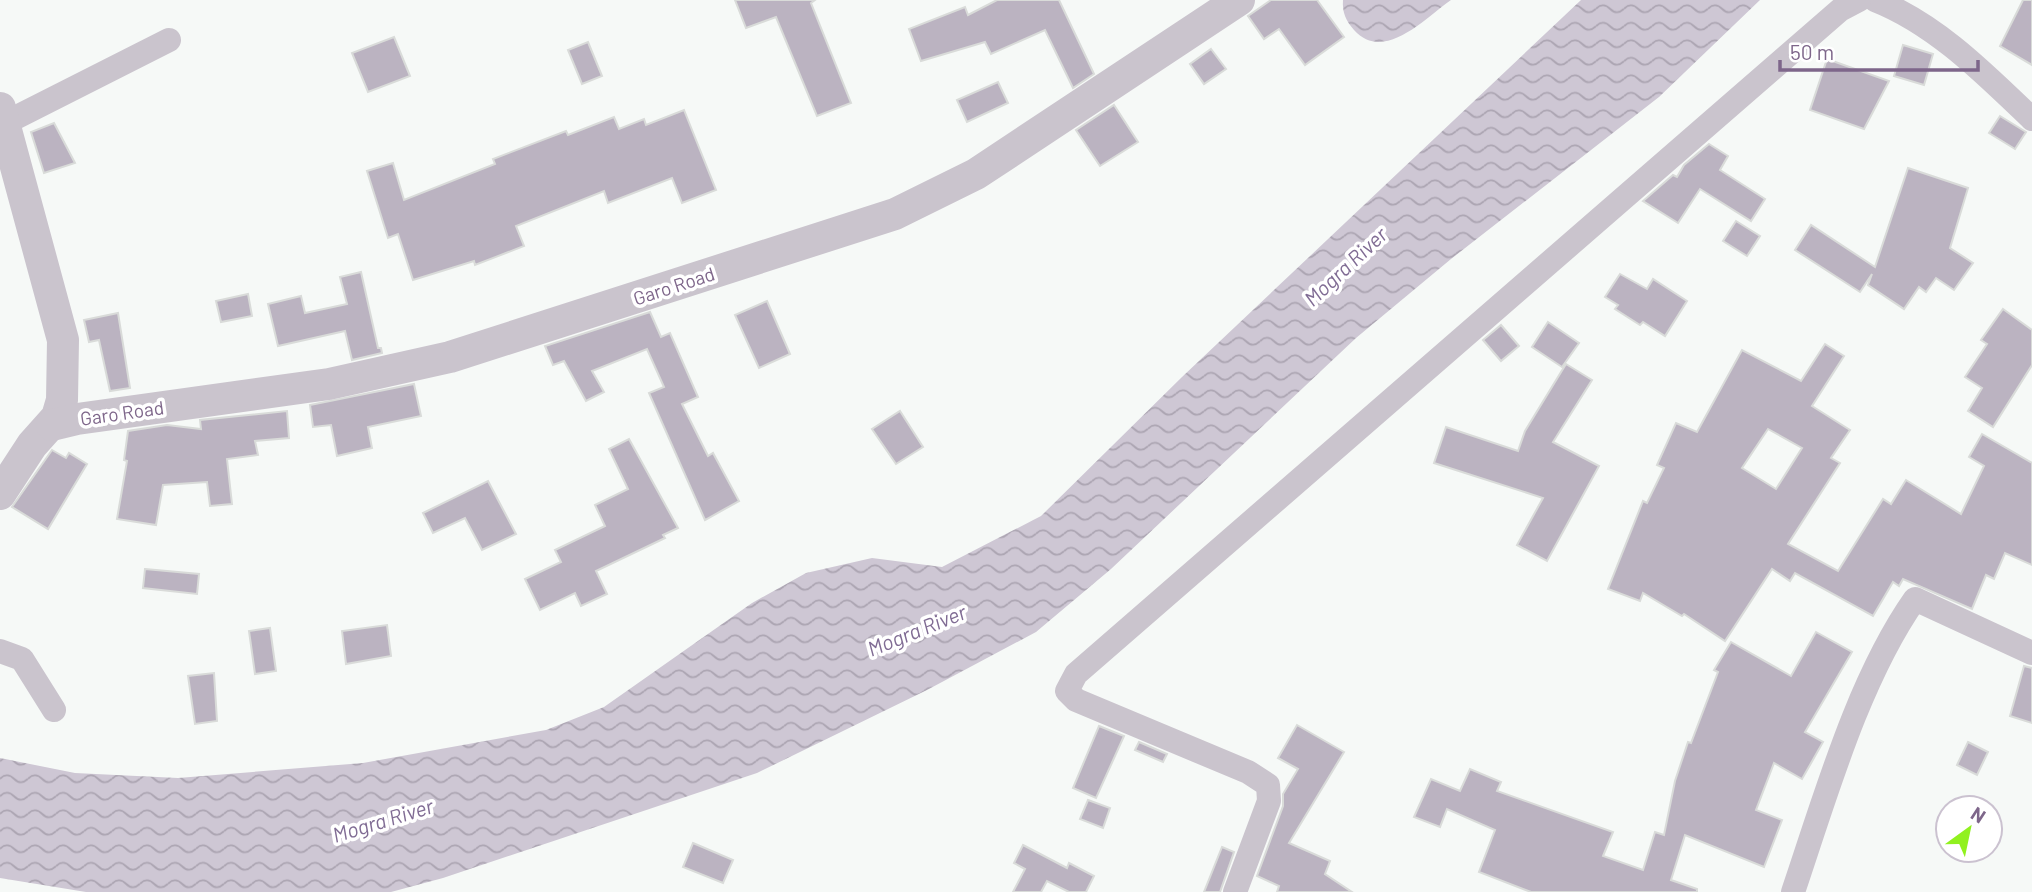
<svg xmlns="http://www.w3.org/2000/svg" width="2032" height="892" viewBox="0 0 2032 892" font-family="Barlow,sans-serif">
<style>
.water{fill:url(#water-waves)}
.building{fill:#bbb3c1;stroke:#d9dbd9;stroke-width:2;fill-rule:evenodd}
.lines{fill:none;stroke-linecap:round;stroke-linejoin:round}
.minor{stroke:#cac4cd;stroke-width:24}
.tertiary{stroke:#cac4cd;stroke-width:32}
.labels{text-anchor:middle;stroke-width:7;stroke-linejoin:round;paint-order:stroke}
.street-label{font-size:19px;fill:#7e668a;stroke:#fff}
.water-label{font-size:21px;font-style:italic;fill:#806c94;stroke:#fff}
</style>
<defs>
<pattern id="water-waves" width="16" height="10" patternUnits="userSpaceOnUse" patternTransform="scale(1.75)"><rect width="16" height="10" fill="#cec7d4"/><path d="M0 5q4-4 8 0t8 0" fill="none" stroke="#aca5b2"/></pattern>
</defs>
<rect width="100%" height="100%" fill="#f6f9f7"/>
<g class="water">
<path d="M1451,0C1424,19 1384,63 1354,30C1346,21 1342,12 1343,0Z"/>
<path d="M1581,0H1760L1659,97L1451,259L1356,338L1111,569L1036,632L927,690L757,773L443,878L391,892H86L0,878V758L75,773L178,778L363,763L546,730L604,707L752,603L806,573L872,558L942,567L1041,516L1182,377Z"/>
</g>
<g class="building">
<path d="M735,0H815L811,3L851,103L817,116L776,17L746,28Z"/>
<path d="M997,0H1059L1094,74L1073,88L1045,30L991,54L985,42L921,61L909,29L965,7L968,15Z"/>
<path d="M1271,0H1317L1344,37L1305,65L1279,29L1264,39L1248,16Z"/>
<path d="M2023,0H2032V65L2000,46Z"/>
<path d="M394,37L410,76L368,92L352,53Z"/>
<path d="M588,42L602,76L582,84L568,50Z"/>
<path d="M1903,45L1933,54L1924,85L1894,76Z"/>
<path d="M1211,49L1226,69L1204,84L1190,64Z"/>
<path d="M1827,59L1889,81L1864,129L1810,110Z"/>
<path d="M998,82L1008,103L967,122L957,100Z"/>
<path d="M1114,105L1138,142L1100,166L1076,130Z"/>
<path d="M684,110L716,190L682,203L672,178L608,203L604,191L516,226L524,246L475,265L474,261L413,280L398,234L388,238L367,171L393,163L404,200L495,164L493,159L566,131L568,135L614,117L619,129L644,119L646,125Z"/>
<path d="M2000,116L2026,132L2015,149L1989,133Z"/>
<path d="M54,123L75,163L44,173L31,132Z"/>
<path d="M1709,144L1728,156L1720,170L1765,199L1751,221L1700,189L1678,223L1643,201L1673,175L1677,177L1684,165Z"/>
<path d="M1908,168L1968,188L1950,248L1973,263L1954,290L1936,278L1926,292L1919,287L1904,309L1868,285L1872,274L1860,292L1795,250L1811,225L1875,267Z"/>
<path d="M1736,221L1760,236L1747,256L1723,241Z"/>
<path d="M361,272L378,348H381L382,353L352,360L345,331L278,346L268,304L301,296L305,313L347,304L340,277Z"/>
<path d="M1620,274L1647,289L1653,279L1687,301L1665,336L1643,322L1640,325L1615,309L1618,305L1605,297Z"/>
<path d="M248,294L252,316L221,322L216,301Z"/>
<path d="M767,301L790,354L759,368L735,315Z"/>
<path d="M2003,309L2032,330V365L1993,427L1968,411L1982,388L1965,377L1987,344L1981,340Z"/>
<path d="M650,312L661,337L670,333L698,397L682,404L708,456L713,453L739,501L705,520L649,393L664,387L647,349L592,371L604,392L586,401L564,361L553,365L545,346Z"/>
<path d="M118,313L130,388L110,391L99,340L89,342L84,320Z"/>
<path d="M1548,322L1579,343L1562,367L1532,347Z"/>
<path d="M1501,325L1519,346L1501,361L1483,340Z"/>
<path d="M1825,344L1844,356L1812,406L1850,430L1831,458L1840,463L1788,544L1838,571L1883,499L1891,504L1906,480L1961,514L1984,466L1969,457L1982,434L2032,463V565L2005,553L1994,579L1986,575L1972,609L1903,579L1899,586L1893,582L1873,616L1795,573L1790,581L1772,569L1725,641L1684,614L1682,616L1643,593L1640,601L1608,589L1643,501L1647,503L1664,468L1657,465L1676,423L1697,432L1742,350L1801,381ZM1768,429L1802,448L1776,489L1742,468Z"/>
<path d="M1566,364L1592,380L1553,442L1599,466L1547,561L1517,545L1543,498L1434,463L1446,427L1518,451L1525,431Z"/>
<path d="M414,384L421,416L368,427L372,448L337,456L331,425L313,427L310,405Z"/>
<path d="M287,411L289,438L255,441L258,455L227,459L232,504L210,506L207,482L163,485L156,525L117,519L127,461L124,460L128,431L167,425L201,429L200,420Z"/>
<path d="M900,411L923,447L896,464L872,429Z"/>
<path d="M629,439L678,528L663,535L665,538L596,571L607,594L581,606L575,593L540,610L525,579L561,562L555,550L605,526L595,505L628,489L609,449Z"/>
<path d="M52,450L66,458L69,453L87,464L48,529L12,507Z"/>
<path d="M488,481L516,534L482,550L465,518L433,533L423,513Z"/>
<path d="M145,569L199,574L197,594L143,588Z"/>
<path d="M387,625L391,656L346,664L342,631Z"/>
<path d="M270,628L276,671L255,674L249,631Z"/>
<path d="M1816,632L1852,652L1805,732L1823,742L1802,779L1774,763L1756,810L1782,820L1764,867L1685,835L1671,880L1697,889V892H1531L1479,872L1495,830L1447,809L1440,827L1414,817L1431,779L1460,791L1470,769L1501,782L1497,791L1613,832L1603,856L1643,870L1655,832L1664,835L1675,781L1688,742L1691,743L1718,672L1714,670L1731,642L1791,676Z"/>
<path d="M2024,666L2032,668V723L2010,716Z"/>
<path d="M214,673L217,721L195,724L188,676Z"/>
<path d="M1297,725L1344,752L1289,843L1330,861L1325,874L1352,892H1277L1279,886L1257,876L1283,806V794L1298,769L1278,758Z"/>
<path d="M1099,726L1124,736L1096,798L1073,788Z"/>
<path d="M1139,742L1167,754L1163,762L1135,750Z"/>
<path d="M1968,742L1988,752L1977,775L1957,765Z"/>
<path d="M1088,800L1110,808L1103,828L1080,819Z"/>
<path d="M693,843L733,860L723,883L683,867Z"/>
<path d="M1023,845L1067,868L1069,863L1094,876L1086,892H1069L1047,881L1041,892H1013L1025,869L1014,863Z"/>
<path d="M1222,847L1234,852L1220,892H1204Z"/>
</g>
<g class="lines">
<g class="minor">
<path d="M1875,0C1936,24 1985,74 2032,119"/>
<path d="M5,123L169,40"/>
<path d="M0,651L22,659L54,710"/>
<path d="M1235,892L1269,801L1268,785L1248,772L1076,700L1067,691L1076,674L1840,10L1859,0"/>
<path d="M1793,892C1825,798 1858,680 1915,599L2032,653"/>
</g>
<g class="tertiary">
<path d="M0,108L63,340L62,400L57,417L32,445L0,494"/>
<path d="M52,425L77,419L329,384L450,357L895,214L976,174L1239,0"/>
</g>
</g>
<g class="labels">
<g class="street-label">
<text transform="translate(674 286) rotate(-18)" y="7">Garo Road</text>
<text transform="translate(122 413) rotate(-8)" y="7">Garo Road</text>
</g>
<g class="water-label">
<text transform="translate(1346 267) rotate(-43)" y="7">Mogra River</text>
<text transform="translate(917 631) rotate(-22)" y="7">Mogra River</text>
<text transform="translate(383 821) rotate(-17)" y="7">Mogra River</text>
</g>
</g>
<g transform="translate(1969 829) rotate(33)"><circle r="33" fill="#ffffff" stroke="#cbc2d0" stroke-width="2"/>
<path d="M0-5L12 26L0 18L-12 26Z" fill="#91f11f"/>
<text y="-10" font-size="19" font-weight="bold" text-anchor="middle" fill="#7e668a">N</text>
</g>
<path d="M1780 60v10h198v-10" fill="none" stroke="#7e668a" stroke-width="3.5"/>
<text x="1790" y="60" font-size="21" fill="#7e668a" stroke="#ffffff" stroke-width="5" paint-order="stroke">50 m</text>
</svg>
